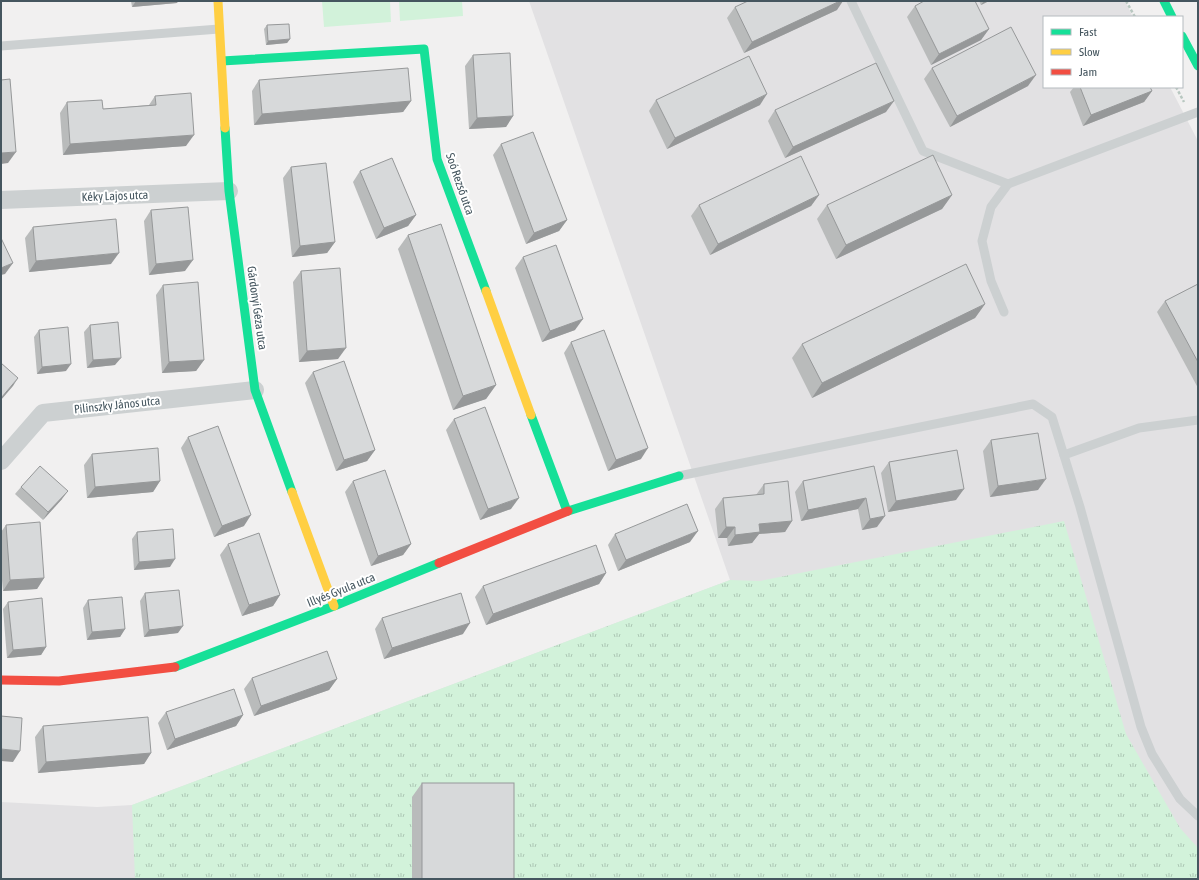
<svg xmlns="http://www.w3.org/2000/svg" width="1199" height="880" viewBox="0 0 1199 880" font-family="'Asap Condensed',sans-serif">
<style>
.education{fill:#e2e1e3}
.grass{fill:url(#grass-tufts)}
.park{fill:#d2f2da}
.lines{fill:none;stroke-linecap:round;stroke-linejoin:round}
.path{stroke:#b8c7c0;stroke-width:2.5;stroke-dasharray:3 2;stroke-linecap:butt}
.lane{stroke:#ccd0d1;stroke-width:9}
.street{stroke:#ccd0d1;stroke-width:18}
.fast{stroke:#16e098;stroke-width:9}
.slow{stroke:#ffcf43;stroke-width:9}
.jam{stroke:#f24e42;stroke-width:9}
.wall{fill:#b9bbbb}
.shaded-wall{fill:#969899}
.building{fill:#d7d9da;stroke:#969899}
.labels{text-anchor:middle;stroke-width:4;stroke-linejoin:round;paint-order:stroke}
.street-label{font-size:12px;fill:#45565f;stroke:#fff}
</style>
<defs>
<pattern id="grass-tufts" width="24" height="20" patternUnits="userSpaceOnUse"><rect width="24" height="20" fill="#d2f2da"/><path d="M3 7l-1-3M5 7V3M7 7l1-3M15 17l-1-3M17 17v-4M19 17l1-3" fill="none" stroke="#acc7b4"/></pattern>
</defs>
<rect width="100%" height="100%" fill="#f1f0f0"/>
<path class="education" d="M529,1H1125L1133,17H1044V87H1170L1198,141V879H1V802L97,807L132,805L730,580Z"/>
<path class="grass" d="M1064,521L1126,734L1180,828L1198,848V879H135L132,805L730,580L760,581Z"/>
<g class="park">
<path d="M322,1H390L391,22L324,27Z"/>
<path d="M399,1H462L463,16L400,21Z"/>
</g>
<g class="lines">
<g class="path">
<path d="M1126,1L1135,17"/>
<path d="M1176,87L1184,102"/>
</g>
<g class="lane">
<path d="M851,1L923,151L1008,184L1198,112"/>
<path d="M1,46L219,29"/>
<path d="M1004,312L991,281L982,241L991,207L1008,184"/>
<path d="M1064,455L1139,428L1198,420"/>
<path d="M679,476L1033,404L1052,417L1080,507L1141,727L1152,754L1180,799L1198,816"/>
</g>
<g class="street">
<path d="M1,200L229,191"/>
<path d="M1,461L43,413L255,390"/>
</g>
<g class="fast">
<path d="M1164,1L1172,17"/>
<path d="M1182,36L1198,66"/>
<path d="M222,61L424,49L437,159L486,291"/>
<path d="M225,128L229,191L255,390L292,492"/>
<path d="M531,415L567,511"/>
<path d="M568,511L679,476"/>
<path d="M175,667L334,606L439,563"/>
</g>
<g class="slow">
<path d="M218,1L225,128"/>
<path d="M486,291L531,415"/>
<path d="M292,492L334,606"/>
</g>
<g class="jam">
<path d="M439,563L568,511"/>
<path d="M1,680L59,681L175,667"/>
</g>
</g>
<g class="wall">
<path d="M131,1H178L177,3L132,7Z"/>
<path d="M979,1H989L981,5Z"/>
<path d="M915,6L989,29L981,40L931,65L907,17Z"/>
<path d="M735,7L837,10L744,53L727,18Z"/>
<path d="M267,25L290,39L287,43L266,45L264,29Z"/>
<path d="M473,55L513,116L506,127L469,129L465,66Z"/>
<path d="M932,68L1028,86L950,127L924,79Z"/>
<path d="M259,80L411,101L403,112L254,125L252,91Z"/>
<path d="M1074,87H1150L1152,91L1144,102L1083,126L1070,92Z"/>
<path d="M155,96L186,146L63,155L60,113L67,102L103,109L149,105Z"/>
<path d="M656,100L760,105L667,149L649,111Z"/>
<path d="M775,110L886,112L785,158L768,121Z"/>
<path d="M501,144L567,220L559,231L526,244L493,155Z"/>
<path d="M291,167L335,242L327,253L292,257L283,178Z"/>
<path d="M360,171L416,215L408,226L376,239L353,182Z"/>
<path d="M819,195L811,206L710,255L691,216L699,205Z"/>
<path d="M952,195L942,209L836,259L817,219L827,205Z"/>
<path d="M151,210L185,271L149,275L144,221Z"/>
<path d="M33,227L111,264L29,272L25,238Z"/>
<path d="M408,235L496,385L486,399L453,410L398,249Z"/>
<path d="M523,257L575,330L542,342L515,268Z"/>
<path d="M301,271L338,359L299,362L293,282Z"/>
<path d="M1198,284V388L1157,312L1165,301Z"/>
<path d="M163,285L204,360L196,371L162,373L156,295Z"/>
<path d="M985,304L975,318L812,398L792,358L802,344Z"/>
<path d="M90,325L115,365L87,368L84,332Z"/>
<path d="M39,330L66,371L37,374L34,337Z"/>
<path d="M571,342L641,459L608,471L564,353Z"/>
<path d="M313,372L375,450L367,461L336,471L305,383Z"/>
<path d="M454,419L511,509L480,520L446,430Z"/>
<path d="M188,437L244,526L214,537L181,448Z"/>
<path d="M991,440L1038,490L990,497L983,451Z"/>
<path d="M92,454L160,481L153,492L87,498L84,465Z"/>
<path d="M889,462L956,500L888,512L881,473Z"/>
<path d="M874,466L877,527L862,530L858,509L801,521L795,492L803,481Z"/>
<path d="M353,481L411,544L403,555L371,566L345,492Z"/>
<path d="M764,484L792,521L785,532L759,534L752,543L728,546L727,538H718L715,509L723,498L756,495Z"/>
<path d="M21,487L62,499L43,520L15,494Z"/>
<path d="M6,525L44,578L37,589L3,591L1,570V532Z"/>
<path d="M137,532L170,567L134,570L132,539Z"/>
<path d="M615,534L690,542L618,571L608,545Z"/>
<path d="M228,544L280,595L273,606L242,616L220,555Z"/>
<path d="M606,573L599,584L486,625L475,597L483,586Z"/>
<path d="M145,593L178,633L144,637L140,601Z"/>
<path d="M88,600L125,629L120,637L87,640L83,608Z"/>
<path d="M8,602L46,647L41,655L7,658L3,609Z"/>
<path d="M382,618L463,634L384,659L375,629Z"/>
<path d="M252,678L337,679L329,690L254,716L244,689Z"/>
<path d="M166,712L243,715L236,726L167,750L158,723Z"/>
<path d="M43,726L151,753L144,764L38,773L35,737Z"/>
<path d="M422,783L514,879H412V797Z"/>
</g>
<g class="shaded-wall">
<path d="M136,1H178L177,3L132,7Z"/>
<path d="M840,1H843L837,10L744,53L752,42Z"/>
<path d="M984,1H989L981,5Z"/>
<path d="M989,29L981,40L931,65L939,54Z"/>
<path d="M290,39L287,43L266,45L268,41Z"/>
<path d="M1036,75L1028,86L950,127L957,116Z"/>
<path d="M1152,91L1144,102L1083,126L1091,115Z"/>
<path d="M767,94L760,105L667,149L675,138Z"/>
<path d="M411,101L403,112L254,125L262,114Z"/>
<path d="M894,101L886,112L785,158L793,147Z"/>
<path d="M513,116L506,127L469,129L477,118Z"/>
<path d="M194,135L186,146L63,155L70,144Z"/>
<path d="M16,152L8,163L1,164V153Z"/>
<path d="M819,195L811,206L710,255L718,244Z"/>
<path d="M952,195L942,209L836,259L846,245Z"/>
<path d="M416,215L408,226L376,239L384,228Z"/>
<path d="M567,220L559,231L526,244L534,233Z"/>
<path d="M335,242L327,253L292,257L300,246Z"/>
<path d="M119,253L111,264L29,272L36,261Z"/>
<path d="M193,260L185,271L149,275L156,264Z"/>
<path d="M13,263L5,274L1,275V268Z"/>
<path d="M985,304L975,318L812,398L822,383Z"/>
<path d="M583,319L575,330L542,342L550,331Z"/>
<path d="M346,348L338,359L299,362L307,351Z"/>
<path d="M121,358L115,365L87,368L93,360Z"/>
<path d="M204,360L196,371L162,373L169,362Z"/>
<path d="M71,364L66,371L37,374L42,367Z"/>
<path d="M18,378L13,386L1,400V398Z"/>
<path d="M496,385L486,399L453,410L463,396Z"/>
<path d="M648,448L641,459L608,471L616,460Z"/>
<path d="M375,450L367,461L336,471L344,460Z"/>
<path d="M1046,479L1038,490L990,497L998,486Z"/>
<path d="M160,481L153,492L87,498L95,487Z"/>
<path d="M964,489L956,500L888,512L896,501Z"/>
<path d="M68,491L62,499L43,520L48,512Z"/>
<path d="M519,498L511,509L480,520L488,509Z"/>
<path d="M866,498L858,509L801,521L808,510Z"/>
<path d="M251,515L244,526L214,537L222,526Z"/>
<path d="M885,516L877,527L862,530L870,519Z"/>
<path d="M792,521L785,532L759,534L752,543L728,546L735,535L759,524Z"/>
<path d="M726,527H735L727,538H718Z"/>
<path d="M698,531L690,542L618,571L626,560Z"/>
<path d="M411,544L403,555L371,566L378,556Z"/>
<path d="M175,559L170,567L134,570L139,562Z"/>
<path d="M606,573L599,584L486,625L493,614Z"/>
<path d="M44,578L37,589L3,591L10,580Z"/>
<path d="M280,595L273,606L242,616L249,605Z"/>
<path d="M470,623L463,634L384,659L392,648Z"/>
<path d="M183,626L178,633L144,637L149,630Z"/>
<path d="M125,629L120,637L87,640L92,632Z"/>
<path d="M46,647L41,655L7,658L13,650Z"/>
<path d="M337,679L329,690L254,716L261,706Z"/>
<path d="M243,715L236,726L167,750L175,739Z"/>
<path d="M1,749L20,751L13,762L1,761Z"/>
<path d="M151,753L144,764L38,773L46,762Z"/>
</g>
<g class="building">
<path d="M748,1H840L752,42L735,7Z"/>
<path d="M924,1H975L989,29L939,54L915,6Z"/>
<path d="M289,24L290,39L268,41L267,25Z"/>
<path d="M1011,27L1036,75L957,116L932,68Z"/>
<path d="M510,53L513,116L477,118L473,55Z"/>
<path d="M749,56L767,94L675,138L656,100Z"/>
<path d="M876,63L894,101L793,147L775,110Z"/>
<path d="M408,68L411,101L262,114L259,80Z"/>
<path d="M10,79L16,152L1,153V80Z"/>
<path d="M1080,87H1150L1152,91L1091,115Z"/>
<path d="M191,93L194,135L70,144L67,102L102,100L103,109L156,105L155,96Z"/>
<path d="M533,132L567,220L534,233L501,144Z"/>
<path d="M933,155L952,195L846,245L827,205Z"/>
<path d="M801,156L819,195L718,244L699,205Z"/>
<path d="M392,158L416,215L384,228L360,171Z"/>
<path d="M326,163L335,242L300,246L291,167Z"/>
<path d="M188,207L193,260L156,264L151,210Z"/>
<path d="M116,219L119,253L36,261L33,227Z"/>
<path d="M441,224L496,385L463,396L408,235Z"/>
<path d="M1,238L13,263L1,268Z"/>
<path d="M556,245L583,319L550,331L523,257Z"/>
<path d="M966,264L985,304L822,383L802,344Z"/>
<path d="M340,268L346,348L307,351L301,271Z"/>
<path d="M198,282L204,360L169,362L163,285Z"/>
<path d="M1198,284V362L1165,301Z"/>
<path d="M118,322L121,358L93,360L90,325Z"/>
<path d="M68,327L71,364L42,367L39,330Z"/>
<path d="M604,330L648,448L616,460L571,342Z"/>
<path d="M344,361L375,450L344,460L313,372Z"/>
<path d="M1,363L18,378L1,398Z"/>
<path d="M485,407L519,498L488,509L454,419Z"/>
<path d="M218,426L251,515L222,526L188,437Z"/>
<path d="M1038,433L1046,479L998,486L991,440Z"/>
<path d="M158,448L160,481L95,487L92,454Z"/>
<path d="M957,450L964,489L896,501L889,462Z"/>
<path d="M40,466L68,491L48,512L21,487Z"/>
<path d="M874,466L885,516L870,519L866,498L808,510L803,481Z"/>
<path d="M385,470L411,544L378,556L353,481Z"/>
<path d="M788,481L792,521L759,524L760,532L735,535V527H726L723,498L764,494V484Z"/>
<path d="M687,504L698,531L626,560L615,534Z"/>
<path d="M40,522L44,578L10,580L6,525Z"/>
<path d="M173,529L175,559L139,562L137,532Z"/>
<path d="M259,533L280,595L249,605L228,544Z"/>
<path d="M596,545L606,573L493,614L483,586Z"/>
<path d="M179,590L183,626L149,630L145,593Z"/>
<path d="M461,593L470,623L392,648L382,618Z"/>
<path d="M122,597L125,629L92,632L88,600Z"/>
<path d="M42,598L46,647L13,650L8,602Z"/>
<path d="M327,651L337,679L261,706L252,678Z"/>
<path d="M234,689L243,715L175,739L166,712Z"/>
<path d="M1,716L22,718L20,751L1,749Z"/>
<path d="M148,717L151,753L46,762L43,726Z"/>
<rect x="422" y="783" width="92" height="96"/>
</g>
<g class="labels">
<g class="street-label">
<text transform="translate(460 184) rotate(71)" y="4">Soó Rezső utca</text>
<text transform="translate(115 196) rotate(-2)" y="4">Kéky Lajos utca</text>
<text transform="translate(257 308) rotate(82)" y="4">Gárdonyi Géza utca</text>
<text transform="translate(117 405) rotate(-6)" y="4">Pilinszky János utca</text>
<text transform="translate(341 590) rotate(-22)" y="4">Illyés Gyula utca</text>
</g>
</g>
<rect width="1199" height="880" fill="none" stroke="#45565f" stroke-width="4"/>
<rect x="1043" y="16" width="140" height="72" fill="#ffffff" stroke="#b5bbbf"/>
<rect x="1051" y="29" width="20" height="6" fill="#16e098" stroke="#b5bbbf"/>
<text x="1079" y="36" font-size="12" fill="#45565f">Fast</text>
<rect x="1051" y="49" width="20" height="6" fill="#ffcf43" stroke="#b5bbbf"/>
<text x="1079" y="56" font-size="12" fill="#45565f">Slow</text>
<rect x="1051" y="69" width="20" height="6" fill="#f24e42" stroke="#b5bbbf"/>
<text x="1079" y="76" font-size="12" fill="#45565f">Jam</text>
</svg>
